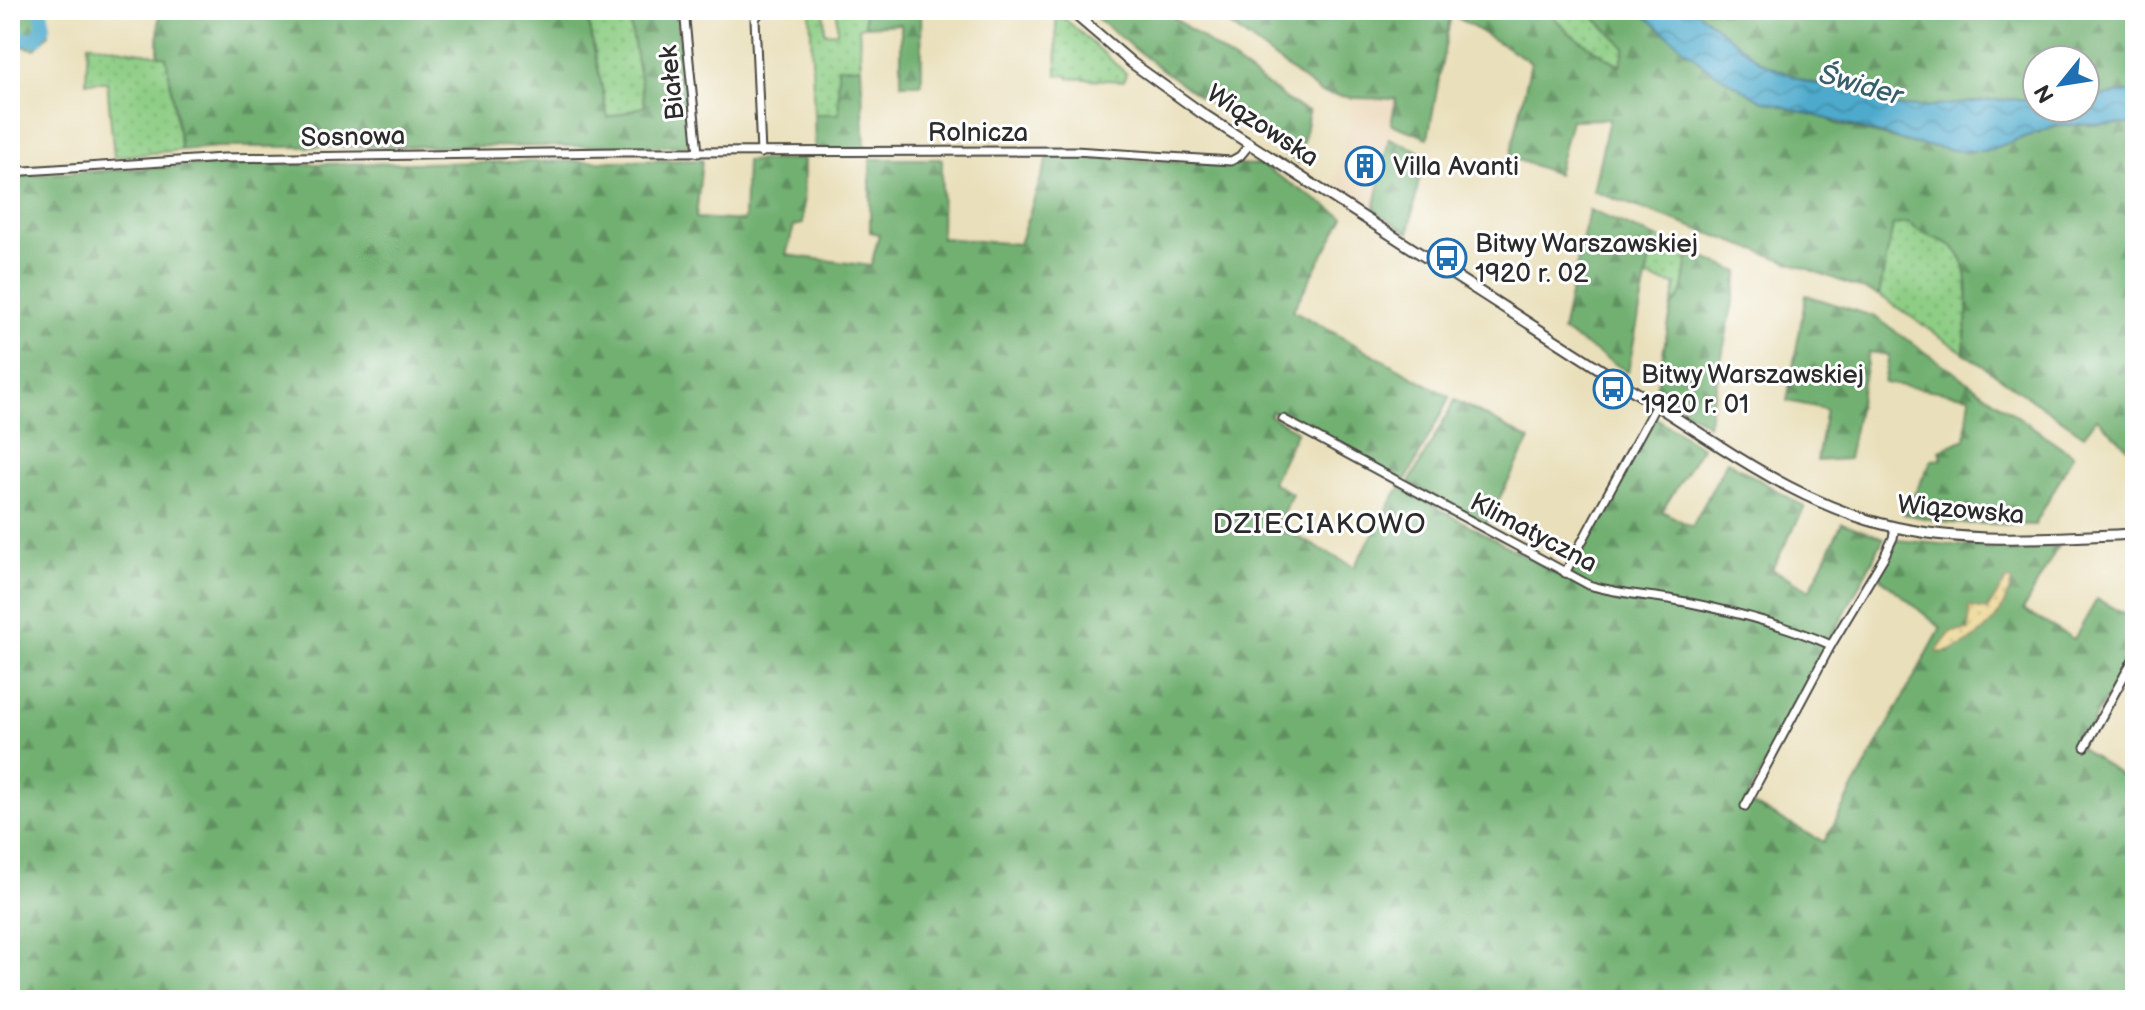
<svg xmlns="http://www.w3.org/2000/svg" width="2145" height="1010" viewBox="0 0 2145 1010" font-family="'Balsamiq Sans',sans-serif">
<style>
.built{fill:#ebd8ba}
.grass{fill:url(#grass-dots);stroke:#5c7c58;stroke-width:2}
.forest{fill:url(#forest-firs);stroke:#4e6e4e;stroke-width:2}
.sand{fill:url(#sand-dots);stroke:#8c8264;stroke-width:2}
.water{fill:url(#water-waves);stroke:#3c6a7c;stroke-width:2}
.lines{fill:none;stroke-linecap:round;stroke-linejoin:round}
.river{stroke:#4daacc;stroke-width:14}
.street-casing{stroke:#484640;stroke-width:11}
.secondary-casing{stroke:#484640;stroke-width:13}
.street{stroke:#fff;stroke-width:7}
.secondary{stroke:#fff;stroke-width:9}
.labels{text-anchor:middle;stroke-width:6;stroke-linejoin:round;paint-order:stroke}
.street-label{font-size:26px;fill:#2b2b2b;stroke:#fff}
.poi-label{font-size:26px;fill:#2b2b2b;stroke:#fff;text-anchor:start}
.water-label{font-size:28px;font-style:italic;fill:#395e6b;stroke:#fff}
.neighbourhood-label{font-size:28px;letter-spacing:2px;fill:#2b2b2b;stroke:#fff}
</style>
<defs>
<pattern id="grass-dots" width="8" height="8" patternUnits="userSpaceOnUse" patternTransform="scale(2)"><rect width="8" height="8" fill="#8dcd84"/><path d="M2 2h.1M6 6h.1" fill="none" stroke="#7ab072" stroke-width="1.8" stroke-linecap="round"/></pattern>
<pattern id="forest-firs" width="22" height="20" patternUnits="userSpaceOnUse" patternTransform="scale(2)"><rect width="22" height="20" fill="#72b072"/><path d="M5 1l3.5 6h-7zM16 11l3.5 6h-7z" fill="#5e8f5e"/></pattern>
<pattern id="sand-dots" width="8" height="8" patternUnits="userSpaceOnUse" patternTransform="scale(2)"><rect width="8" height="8" fill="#eeda9e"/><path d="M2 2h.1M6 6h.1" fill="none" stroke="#cb8" stroke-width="1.8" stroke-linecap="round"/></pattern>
<pattern id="water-waves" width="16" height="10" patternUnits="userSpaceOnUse" patternTransform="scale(2)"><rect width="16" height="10" fill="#4daacc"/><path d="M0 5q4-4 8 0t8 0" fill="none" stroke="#408ba6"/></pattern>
</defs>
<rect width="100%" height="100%" fill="#fff"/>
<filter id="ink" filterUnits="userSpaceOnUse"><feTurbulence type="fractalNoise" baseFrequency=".0125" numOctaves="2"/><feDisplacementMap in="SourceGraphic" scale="16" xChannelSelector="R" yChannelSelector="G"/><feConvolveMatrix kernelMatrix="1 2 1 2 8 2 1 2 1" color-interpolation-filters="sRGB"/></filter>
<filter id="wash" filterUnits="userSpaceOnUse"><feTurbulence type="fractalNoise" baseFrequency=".006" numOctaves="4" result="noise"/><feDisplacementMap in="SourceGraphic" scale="32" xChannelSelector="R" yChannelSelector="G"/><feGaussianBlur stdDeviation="1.8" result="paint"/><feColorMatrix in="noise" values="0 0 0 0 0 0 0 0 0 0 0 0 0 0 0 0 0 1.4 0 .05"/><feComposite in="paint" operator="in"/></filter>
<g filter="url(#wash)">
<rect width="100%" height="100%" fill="#e9dfba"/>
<path class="built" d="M1354,98L1397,99L1374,210L1335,187Z"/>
<g class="grass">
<path d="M586,10H628L645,106L608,118Z"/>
<path d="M810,10H824L825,33L837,32V10H864L865,26L859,27L861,67H838L839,114H814Z"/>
<path d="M1546,10H1587L1625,47L1621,66L1571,34Z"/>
<path d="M1056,11L1126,73L1124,81L1069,78L1068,75H1057Z"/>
<path d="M88,43L166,56L181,150L114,157L107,82H86Z"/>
<path d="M1909,222C1923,238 1937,236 1952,246C1977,264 1965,325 1964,353L1879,295L1893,224Z"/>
<path d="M1654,237L1690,252C1683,270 1689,293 1672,306L1676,285L1646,278Z"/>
</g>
<g class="forest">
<path d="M10,10H47L49,34L35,49L10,44Z"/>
<path d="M159,10H586L608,118L645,106L628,10H676L689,146L217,147L181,150L166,57L158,55Z"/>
<path d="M864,10H921L922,84H901V24L865,26Z"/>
<path d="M1092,10H1163L1297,107L1309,111L1299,163C1227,116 1156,69 1091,13Z"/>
<path d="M1210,10H1546L1571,34L1620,66L1625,47L1587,10H1635L1836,124L1911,143L1958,151H1986L2057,125L2135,124V455L2097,418L2084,435L1964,353C1965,325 1977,265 1952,246C1937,236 1923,238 1909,223L1893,225L1879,295L1593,191L1609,119L1571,120L1557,174L1510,157L1531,62L1451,14L1428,138L1391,124L1396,99L1354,98L1321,93Z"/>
<path d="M1695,10H2135V91L2085,99V60H2037V99L1996,100L1926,107L1891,106L1854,91L1807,82L1761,62Z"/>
<path d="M838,67H861L865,149H815L814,114H839Z"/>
<path d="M1389,138L1424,153L1409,233L1374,210Z"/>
<path d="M1048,157L1261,165L1344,217L1293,310L1450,397L1405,482L1272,411L1269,415L1297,431L1272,482L1292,494L1277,526L1354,567L1400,487L1568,580L1654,417L1702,447L1662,511L1692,527L1727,461L1805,507L1772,569L1810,590L1842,523L1884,538L1746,801L1824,842L1941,628L1877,575L1897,540L1987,548L2058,546L2023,610L2074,639L2097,599L2135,620V646L2079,747L2135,785V1000H10V176L207,165L702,160L696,218L744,221L746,161L804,159L803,224L794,226L786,255L871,266L879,234L870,232V159H942L941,238L1019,244Z"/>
<path d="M1589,210L1654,237L1628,372L1562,331Z"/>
<path d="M1690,252L1739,272L1708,425L1656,390L1672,306C1689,293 1683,270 1690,252Z"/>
<path d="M1806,295L1875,317L2073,455L2035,525L1950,523L1904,514L1932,460L1942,459L1940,450L1965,439L1970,396L1884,383L1889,355L1869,352L1848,459L1817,461L1826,409L1787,401Z"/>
<path d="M1455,400L1530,440L1486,524L1409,483Z"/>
</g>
<path class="sand" d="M2007,579L2012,582C2009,592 2005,603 2000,612C1988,631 1958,655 1936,652L1951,632L1969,630V607L1987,610Z"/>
<path class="water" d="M1635,10H1695L1761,62L1807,82L1854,91L1891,106L1926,107L1996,100L2035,99L2037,108H2085V99L2135,91V124L2057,125L1986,151H1958L1911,143L1761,100L1707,68L1648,18Z"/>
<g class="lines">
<path class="river" d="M10,28L24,39H36L44,26L41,10"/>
</g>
</g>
<g filter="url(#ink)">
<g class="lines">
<defs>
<g id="street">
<path d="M684,10L698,153"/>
<path d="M761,10L755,19L761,153"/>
<path d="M10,172L223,158L617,152L1075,151L1231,161L1240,156L1250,144"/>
<path d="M1283,419L1589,585C1615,593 1642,595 1669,599C1717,607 1787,625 1831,645"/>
<path d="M1565,573L1656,405"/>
<path d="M2085,747L2135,656"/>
<path d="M1745,806L1831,645L1884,557L1893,538L1895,527"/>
</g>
<path id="secondary" d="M1070,10L1132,63L1203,114L1715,443C1763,474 1813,503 1868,520C1954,546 2046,538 2135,534"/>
</defs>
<use href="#street" class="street-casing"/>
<use href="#secondary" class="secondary-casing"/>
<use href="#street" class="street"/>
<use href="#secondary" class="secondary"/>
</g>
</g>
<defs>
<symbol id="building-ring" viewBox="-11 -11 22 22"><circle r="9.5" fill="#fff" stroke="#1f6fb2" stroke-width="1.5"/><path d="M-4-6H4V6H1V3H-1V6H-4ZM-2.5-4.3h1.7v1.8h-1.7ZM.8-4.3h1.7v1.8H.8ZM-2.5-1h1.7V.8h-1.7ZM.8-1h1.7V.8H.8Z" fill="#1f6fb2"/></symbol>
<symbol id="bus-ring" viewBox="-11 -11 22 22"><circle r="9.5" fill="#fff" stroke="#1f6fb2" stroke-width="1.5"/><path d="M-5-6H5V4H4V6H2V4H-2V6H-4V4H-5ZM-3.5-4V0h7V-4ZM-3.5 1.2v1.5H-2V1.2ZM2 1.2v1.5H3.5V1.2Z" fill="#1f6fb2"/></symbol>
</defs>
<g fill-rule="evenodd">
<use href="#building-ring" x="1343" y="144" width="44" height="44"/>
<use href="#bus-ring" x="1425" y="236" width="44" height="44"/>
<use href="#bus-ring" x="1591" y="367" width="44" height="44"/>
</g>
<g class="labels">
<g class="street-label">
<text transform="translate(671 83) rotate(-96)" y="9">Białek</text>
<text transform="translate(1263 125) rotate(33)" y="9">Wiązowska</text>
<text x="978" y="141">Rolnicza</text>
<text transform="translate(353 136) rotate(-1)" y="9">Sosnowa</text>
<text transform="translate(1961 509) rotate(5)" y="9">Wiązowska</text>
<text transform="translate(1534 532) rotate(28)" y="9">Klimatyczna</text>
</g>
<g class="poi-label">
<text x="1393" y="175">Villa Avanti</text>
<text x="1475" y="252">Bitwy Warszawskiej<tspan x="1475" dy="30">1920 r. 02</tspan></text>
<text x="1641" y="383">Bitwy Warszawskiej<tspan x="1641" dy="30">1920 r. 01</tspan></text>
</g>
<g class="water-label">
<text transform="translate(1861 84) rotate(16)" y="10">Świder</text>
</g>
<g class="neighbourhood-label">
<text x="1320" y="533">DZIECIAKOWO</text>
</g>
</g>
<rect width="2145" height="1010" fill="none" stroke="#fff" stroke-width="40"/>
<g transform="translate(2061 84) rotate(240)"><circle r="38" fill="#ffffff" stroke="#aaaaaa" stroke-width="2"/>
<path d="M0-6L14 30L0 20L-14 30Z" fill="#1f6fb2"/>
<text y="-12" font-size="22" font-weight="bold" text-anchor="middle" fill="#2b2b2b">N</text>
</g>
</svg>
